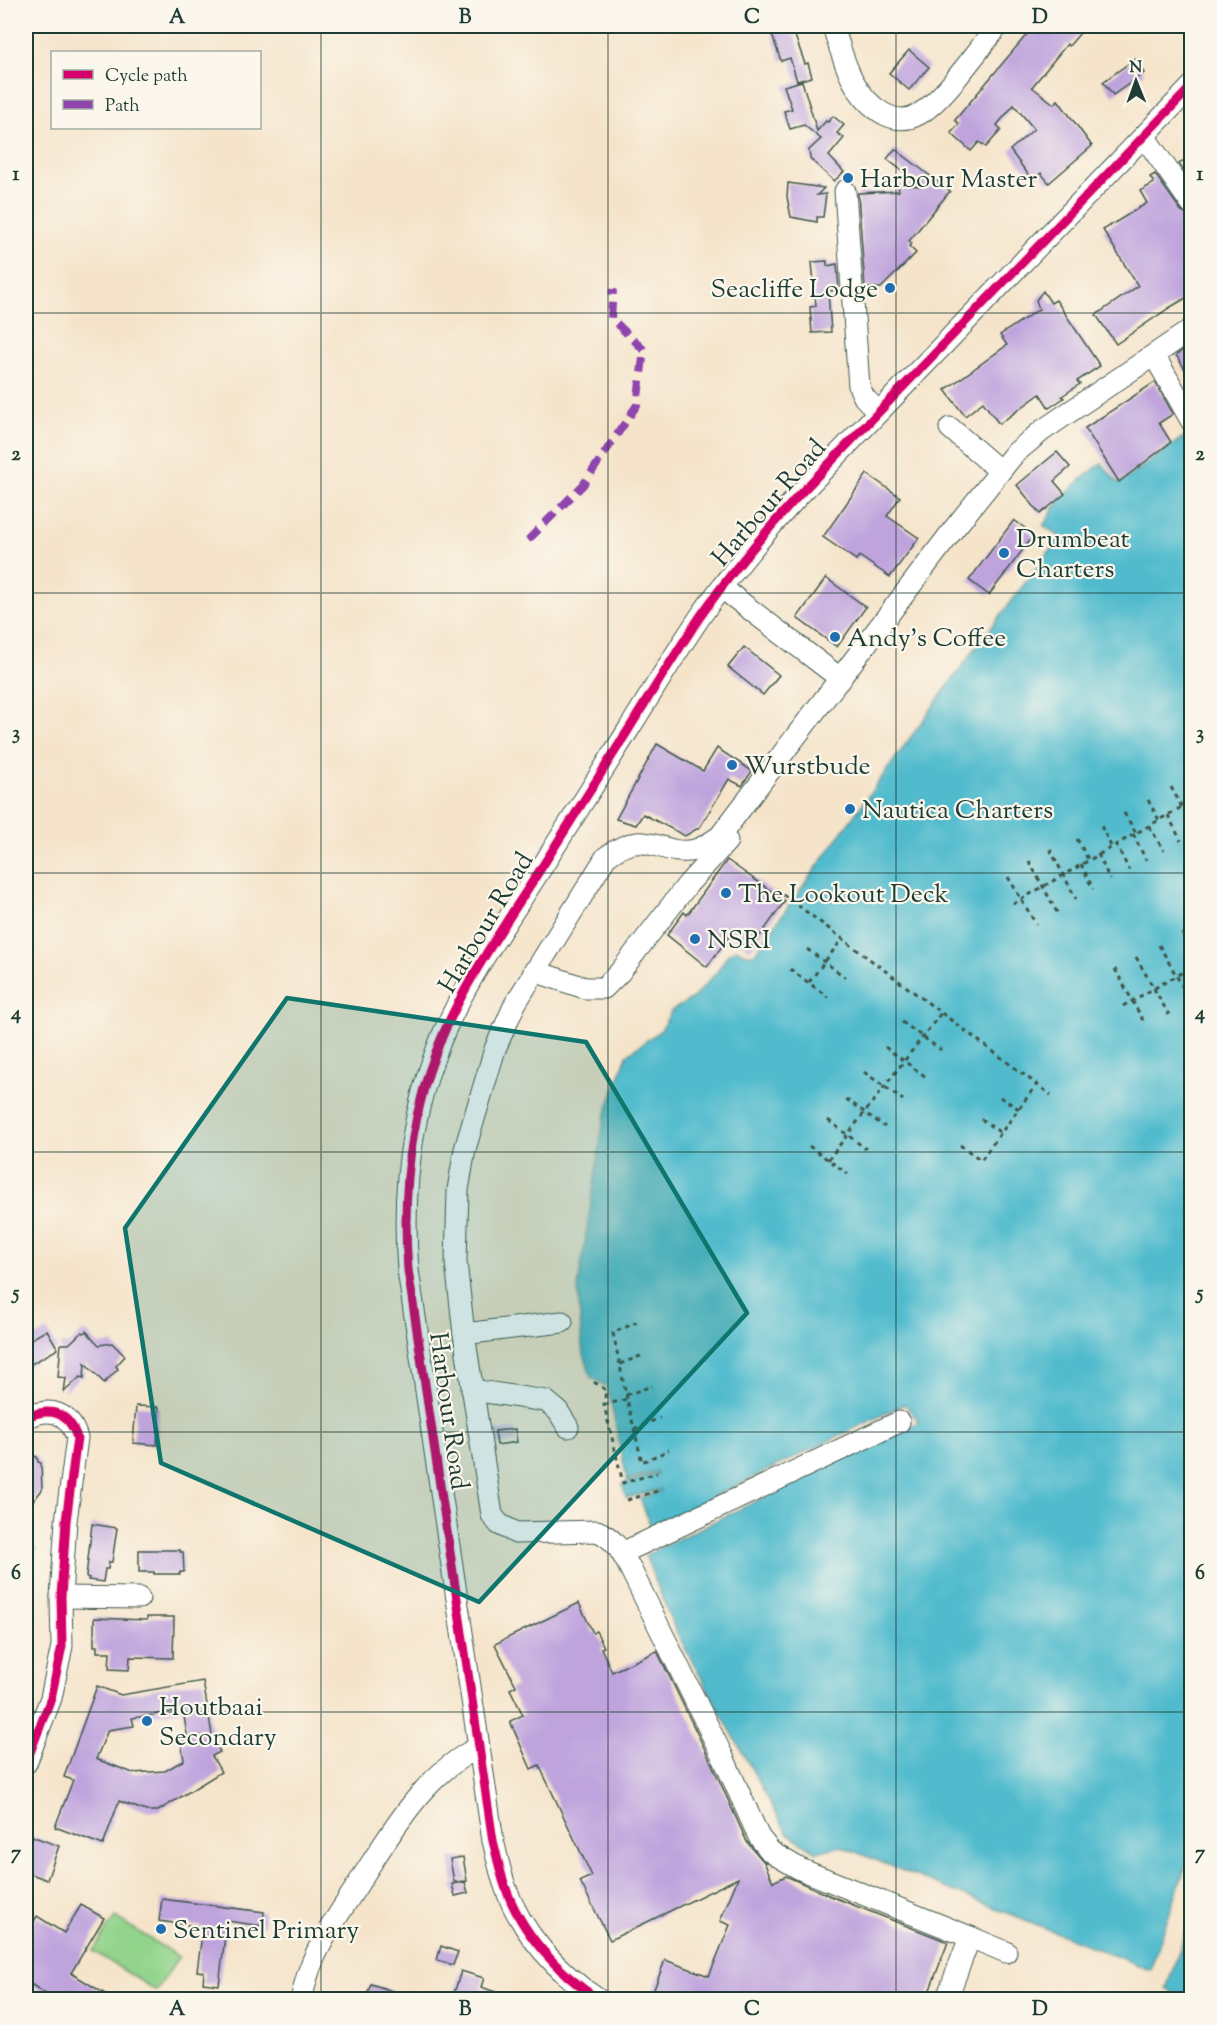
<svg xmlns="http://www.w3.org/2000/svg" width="1217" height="2025" viewBox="0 0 1217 2025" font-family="'Sorts Mill Goudy',serif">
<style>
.green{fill:#92d48c;stroke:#588860;stroke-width:1.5}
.water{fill:#51bbcd;stroke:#387c80;stroke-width:1.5}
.building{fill:#bea3dd;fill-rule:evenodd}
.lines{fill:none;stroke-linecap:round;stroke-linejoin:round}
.minor-casing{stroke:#3f564a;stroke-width:23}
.path{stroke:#3f564a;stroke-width:3;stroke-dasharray:4.5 4.5;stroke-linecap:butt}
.minor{stroke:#fff;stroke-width:21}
.quiet{stroke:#8e44ad;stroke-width:8;stroke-dasharray:15 8;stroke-linecap:butt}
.cycleway-casing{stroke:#fbf7ec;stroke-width:13}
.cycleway{stroke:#d6006c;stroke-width:9}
.marked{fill:#0f766e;fill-opacity:0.2;stroke:#0f766e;stroke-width:4.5;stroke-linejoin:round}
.grid{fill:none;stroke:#1f3d34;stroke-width:1.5;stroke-opacity:0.55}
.poi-dot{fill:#1f6fb2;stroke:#fbf7ec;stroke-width:2}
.labels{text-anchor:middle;stroke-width:4.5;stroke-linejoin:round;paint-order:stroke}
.poi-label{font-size:26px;fill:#1f3d34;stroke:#fbf7ec;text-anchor:start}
.street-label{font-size:26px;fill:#1f3d34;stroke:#fbf7ec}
.neatline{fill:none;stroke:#1f3d34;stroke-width:2}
.grid-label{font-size:20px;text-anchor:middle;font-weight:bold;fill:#1f3d34}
</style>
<rect width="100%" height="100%" fill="#fbf7ec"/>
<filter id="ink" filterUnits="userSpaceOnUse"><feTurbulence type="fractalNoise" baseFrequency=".0167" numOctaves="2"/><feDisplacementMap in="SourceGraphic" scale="12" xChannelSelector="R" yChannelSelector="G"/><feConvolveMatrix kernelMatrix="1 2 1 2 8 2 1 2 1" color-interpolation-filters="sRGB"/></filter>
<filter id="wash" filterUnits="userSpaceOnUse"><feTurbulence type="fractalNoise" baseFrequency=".008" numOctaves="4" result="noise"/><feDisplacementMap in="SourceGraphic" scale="24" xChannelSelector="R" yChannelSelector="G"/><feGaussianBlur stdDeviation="1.35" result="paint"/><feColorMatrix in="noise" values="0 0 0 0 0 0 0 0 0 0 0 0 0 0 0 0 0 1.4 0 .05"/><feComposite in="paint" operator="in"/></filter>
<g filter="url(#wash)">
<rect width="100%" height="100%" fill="#f5e4ca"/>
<g class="green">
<path d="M26,1543L37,1549L26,1570Z"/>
<path d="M115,1917L179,1957L156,1991L93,1951Z"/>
</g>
<g class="water">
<path d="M1187,437L1192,442V1848L1150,1970L841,1846L817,1852L787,1833L675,1630L645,1555L919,1422L905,1404L651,1527L640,1498L661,1491V1489L626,1498L622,1484L657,1474L656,1472L627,1480L610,1398L606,1386L591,1377L582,1347L578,1287L604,1119L627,1055L662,1029L671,1011L693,998L717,972L728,954L736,949L746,954H754L971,654L1060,537L1043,525C1049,521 1049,515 1053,509C1067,491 1084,476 1102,463L1116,481L1120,483L1182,438Z"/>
<path d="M1191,1916L1192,1999L1190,2000L1166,1989Z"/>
</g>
<g id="blocks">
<g class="building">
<path d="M769,26H785L789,35L794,33L805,64L808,63L812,77L797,81L790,58L781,61Z"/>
<path d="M1034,26H1086L1069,46L1067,44L1032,87L1054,104L1058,100L1092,146L1049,183L1041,173L1033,181L1010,150L1034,129L1014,105L997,125L1001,130L986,147L979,142L971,151L951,133L959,124L955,120Z"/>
<path d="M909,50L929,67L909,90L889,73Z"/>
<path d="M1135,59L1144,73L1113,95L1103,82Z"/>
<path d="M802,81L817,131L826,121L828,122L833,116L844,125L837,133L844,138L829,156L844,172L834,181L810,159L809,150L821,139L804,125L790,129L784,111L792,109L784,86Z"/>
<path d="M895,149L950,191L909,241L912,243L909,246L916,253L881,288H865L858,193L899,191L898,185L922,186L887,159Z"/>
<path d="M1191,156V182L1179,164Z"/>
<path d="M1155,174L1182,212L1191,218V295L1169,308L1116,344L1096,315L1138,286L1103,230L1147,203L1140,191L1154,183L1150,177Z"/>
<path d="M788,183L824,188L817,195L826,194L823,217H817V222L791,217L787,197Z"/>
<path d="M827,261V266L837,264L839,290L828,291L831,332L812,333L810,307L816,306L812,262Z"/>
<path d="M1043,291L1051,303L1056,300L1100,366L1077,381L1080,384L1062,396L1064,398L1049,408L1040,394L999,424L983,402L965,416L945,390L1007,345L1000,335L1039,309L1036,300Z"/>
<path d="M1191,345V379L1176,355Z"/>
<path d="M1155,382L1173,414L1159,423L1171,442L1119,482L1085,428Z"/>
<path d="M1057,452L1070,467L1054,481L1065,494L1040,514L1017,485Z"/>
<path d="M867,474L900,497L887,516L919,538L890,577L859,556L856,560L823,537Z"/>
<path d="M1014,520L1034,535L989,595L969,580Z"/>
<path d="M826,578L866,607L837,647L797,618Z"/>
<path d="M744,647L779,675L763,695L728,667Z"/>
<path d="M657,744L703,771L717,748L752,771L742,786L729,779L700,827L685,836L643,814L636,825L616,819Z"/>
<path d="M727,860L785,901L750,950L730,935L707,967L667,935L684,912L687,915Z"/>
<path d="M47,1330L58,1349L26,1367V1342Z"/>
<path d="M86,1331L99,1345L112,1343L125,1356L116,1366L118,1369L104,1383L85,1363L84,1378L80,1377L64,1392L66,1378L58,1377L61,1344H69L82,1332L84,1333Z"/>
<path d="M136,1406L159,1407L157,1445L133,1443Z"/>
<path d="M515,1429L517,1442L497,1445L495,1431Z"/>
<path d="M26,1452L37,1457L38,1462L41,1463L42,1490L26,1510Z"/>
<path d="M92,1524L117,1528L112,1562H109L108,1569H105L103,1582L88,1580L89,1578L86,1577Z"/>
<path d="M139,1550H180V1552H183L184,1572H180V1574H154V1572H139Z"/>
<path d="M579,1603L593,1633L596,1631L604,1647L601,1648L612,1672L657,1651L711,1762L747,1842L764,1862L773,1882L786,1876L833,1897L948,1942L926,2000H650L665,1960L709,1976L730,1925L720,1921L738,1878L610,1940L580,1881L592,1876L539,1765L531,1769L510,1721L523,1715L510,1689L516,1686L495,1644Z"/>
<path d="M147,1617H174L173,1658L130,1657L129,1670L109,1669L110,1652H97V1646H94V1618L147,1620Z"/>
<path d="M203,1681L212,1735L220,1752L212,1756L221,1772L158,1811H146L119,1801L103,1845L55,1827L73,1780L64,1777L97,1686L121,1695ZM183,1710L188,1741L181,1742L184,1760L165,1771L133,1773L96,1759L108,1730L134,1726L132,1718Z"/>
<path d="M26,1834L59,1846L47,1880L26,1872Z"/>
<path d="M463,1857L467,1881L454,1882L450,1859Z"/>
<path d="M465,1882L468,1893L455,1896L452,1884Z"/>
<path d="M162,1899L264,1912L263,1926L227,1921L219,1985L203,1983L204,1972L197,1971L203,1927L159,1921Z"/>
<path d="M81,1905L104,1918L71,1973L115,2000H55L26,1981V1935L37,1916L64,1933Z"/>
<path d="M441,1946L458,1952L453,1965L437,1960Z"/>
<path d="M461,1971L484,1978L481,1987L511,1997V2000H452Z"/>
<path d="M371,1984L411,1997L410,2000H365Z"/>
</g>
</g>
</g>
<g filter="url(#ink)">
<use href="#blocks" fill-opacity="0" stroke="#3f564a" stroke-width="1.5"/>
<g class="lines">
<defs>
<g id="minor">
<path d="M833,26C843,58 852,96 884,114C896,120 907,121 919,114C944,100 978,49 998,26"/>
<path d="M1144,136L1192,205"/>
<path d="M845,191L859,386L864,397L878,412"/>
<path d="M1154,355L1192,422"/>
<path d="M950,428L1000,471"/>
<path d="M722,588L841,679"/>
<path d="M534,971L585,988H604L620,972L688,884L727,841"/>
<path d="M464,1334L562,1322"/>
<path d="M472,1390L546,1401L558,1411L568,1427"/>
<path d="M26,1418C50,1406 69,1412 77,1438L66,1521L61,1597L62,1646L51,1698L26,1763"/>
<path d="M622,1553L899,1422"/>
<path d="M61,1597L139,1598"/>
<path d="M970,1937L1006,1952"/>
<path d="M301,2000C304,1989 306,1978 310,1968C322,1936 345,1906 363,1876C394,1828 426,1773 479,1747"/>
<path d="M599,2000C558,1973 521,1933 505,1886C500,1872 497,1856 493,1841L408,1270C402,1195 409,1123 436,1052C462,982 513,914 552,851C577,812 602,772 627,732C652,692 676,652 702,614C732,571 765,532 800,494L1192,86"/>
<path d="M951,2000L947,1998L970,1937L800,1869L771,1852L759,1837L723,1757L631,1570C622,1553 615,1538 597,1531L516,1533L499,1524L492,1515L464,1334L456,1262L458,1190L465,1149L495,1049L515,1004L606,857C647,825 660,858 695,850C705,847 713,841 720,836L953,530L1014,454L1043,430L1192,329"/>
</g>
</defs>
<use href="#minor" class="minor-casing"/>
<g class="path">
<path d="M1171,787L1182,807"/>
<path d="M1148,800L1159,820"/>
<path d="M1185,805L1192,817"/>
<path d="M1124,813L1136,833"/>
<path d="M1168,815L1181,841"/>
<path d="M1101,826L1111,846"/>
<path d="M1149,826L1164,851"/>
<path d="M1133,834L1146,860"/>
<path d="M1077,839L1088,859"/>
<path d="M1116,844L1129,870"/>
<path d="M1050,849L1076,899"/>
<path d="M1098,854L1110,880"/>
<path d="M1029,861L1058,914"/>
<path d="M1081,864L1093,889"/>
<path d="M1008,877L1036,924"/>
<path d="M776,889L1051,1095"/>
<path d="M1013,904L1192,801"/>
<path d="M1182,933L1192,951"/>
<path d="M1159,945L1190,1000"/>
<path d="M807,949L845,977"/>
<path d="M1136,957L1169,1015"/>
<path d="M790,969L828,997"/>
<path d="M1115,969L1145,1024"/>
<path d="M809,982L843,938"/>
<path d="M1123,1006L1192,967"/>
<path d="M902,1022L941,1050"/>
<path d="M885,1047L926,1077"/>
<path d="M864,1072L903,1100"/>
<path d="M1000,1097L1019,1109"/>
<path d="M846,1099L885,1127"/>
<path d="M981,1119L1001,1133"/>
<path d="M828,1120L866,1149"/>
<path d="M960,1145L981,1160L1037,1084"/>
<path d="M809,1146L848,1174"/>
<path d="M828,1160L941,1013"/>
<path d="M620,1364L643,1355"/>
<path d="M594,1382L606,1390L604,1405L623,1483L657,1473"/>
<path d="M626,1395L652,1386"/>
<path d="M627,1399L613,1333L637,1322"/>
<path d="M604,1405L627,1399L642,1462L669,1450"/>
<path d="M634,1429L660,1418"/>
<path d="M627,1500L661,1490"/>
</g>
<use href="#minor" class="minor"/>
<path class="quiet" d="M528,540L583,485L637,405L644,350L611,318L613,289"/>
<defs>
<g id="cycleway">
<path d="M26,1418C50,1406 69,1412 77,1438L66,1521L61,1597L62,1646L51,1698L26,1763"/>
<path d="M599,2000C558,1973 521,1933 505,1886C500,1872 497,1856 493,1841L408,1270C402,1195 409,1123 436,1052C462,982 513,914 552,851C577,812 602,772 627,732C652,692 676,652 702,614C732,571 765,532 800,494L1192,86"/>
</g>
</defs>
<use href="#cycleway" class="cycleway-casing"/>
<use href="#cycleway" class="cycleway"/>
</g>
</g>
<path class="marked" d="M287,998L586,1042L747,1313L479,1602L161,1463L125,1228Z"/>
<path class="grid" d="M321,26V2000M608,26V2000M896,26V2000M26,313H1192M26,593H1192M26,873H1192M26,1152H1192M26,1432H1192M26,1712H1192"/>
<g class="poi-dot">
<circle cx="848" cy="178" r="6"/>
<circle cx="890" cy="288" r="6"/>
<circle cx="1004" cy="553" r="6"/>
<circle cx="835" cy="637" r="6"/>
<circle cx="732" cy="765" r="6"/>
<circle cx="850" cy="809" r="6"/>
<circle cx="726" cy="893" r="6"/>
<circle cx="695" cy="939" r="6"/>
<circle cx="147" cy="1721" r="6"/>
<circle cx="161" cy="1929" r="6"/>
</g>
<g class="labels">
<g class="poi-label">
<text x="860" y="187">Harbour Master</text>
<text x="878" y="297" text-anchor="end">Seacliffe Lodge</text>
<text x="1016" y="547">Drumbeat<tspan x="1016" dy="30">Charters</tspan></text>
<text x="847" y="646">Andy's Coffee</text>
<text x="744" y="774">Wurstbude</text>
<text x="862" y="818">Nautica Charters</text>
<text x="738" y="902">The Lookout Deck</text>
<text x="707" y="948">NSRI</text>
<text x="159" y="1715">Houtbaai<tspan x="159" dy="30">Secondary</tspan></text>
<text x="173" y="1938">Sentinel Primary</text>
</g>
<g class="street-label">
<text transform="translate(768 502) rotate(-49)" y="9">Harbour Road</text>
<text transform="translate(485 922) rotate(-59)" y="9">Harbour Road</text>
<text transform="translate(450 1411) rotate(82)" y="9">Harbour Road</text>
</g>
</g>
<rect width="1217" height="2025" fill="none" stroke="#fbf7ec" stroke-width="66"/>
<rect x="51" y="51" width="210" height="78" fill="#fbf7ec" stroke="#a3ada2" stroke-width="1.5"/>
<rect x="63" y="70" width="30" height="9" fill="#d6006c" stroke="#a3ada2" stroke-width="1.5"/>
<text x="105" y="81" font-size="18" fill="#1f3d34">Cycle path</text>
<rect x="63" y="100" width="30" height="9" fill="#8e44ad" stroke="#a3ada2" stroke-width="1.5"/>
<text x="105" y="111" font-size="18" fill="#1f3d34">Path</text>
<g transform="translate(1136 81) rotate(359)" stroke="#fbf7ec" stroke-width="4.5" paint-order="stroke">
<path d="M0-4.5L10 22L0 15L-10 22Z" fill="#1f3d34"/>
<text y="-9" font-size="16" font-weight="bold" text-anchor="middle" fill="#1f3d34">N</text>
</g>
<rect x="33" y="33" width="1151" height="1959" class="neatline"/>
<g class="grid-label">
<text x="177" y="23">A</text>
<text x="465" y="23">B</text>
<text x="752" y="23">C</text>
<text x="1040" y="23">D</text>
<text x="16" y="180">1</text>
<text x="1200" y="180">1</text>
<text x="16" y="460">2</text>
<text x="1200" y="460">2</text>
<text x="16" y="739">3</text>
<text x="1200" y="739">3</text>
<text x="16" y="1019">4</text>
<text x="1200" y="1019">4</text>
<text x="16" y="1299">5</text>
<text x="1200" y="1299">5</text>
<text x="16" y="1579">6</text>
<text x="1200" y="1579">6</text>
<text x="16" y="1859">7</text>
<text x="1200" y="1859">7</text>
<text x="177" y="2015">A</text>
<text x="465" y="2015">B</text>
<text x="752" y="2015">C</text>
<text x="1040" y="2015">D</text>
</g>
</svg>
